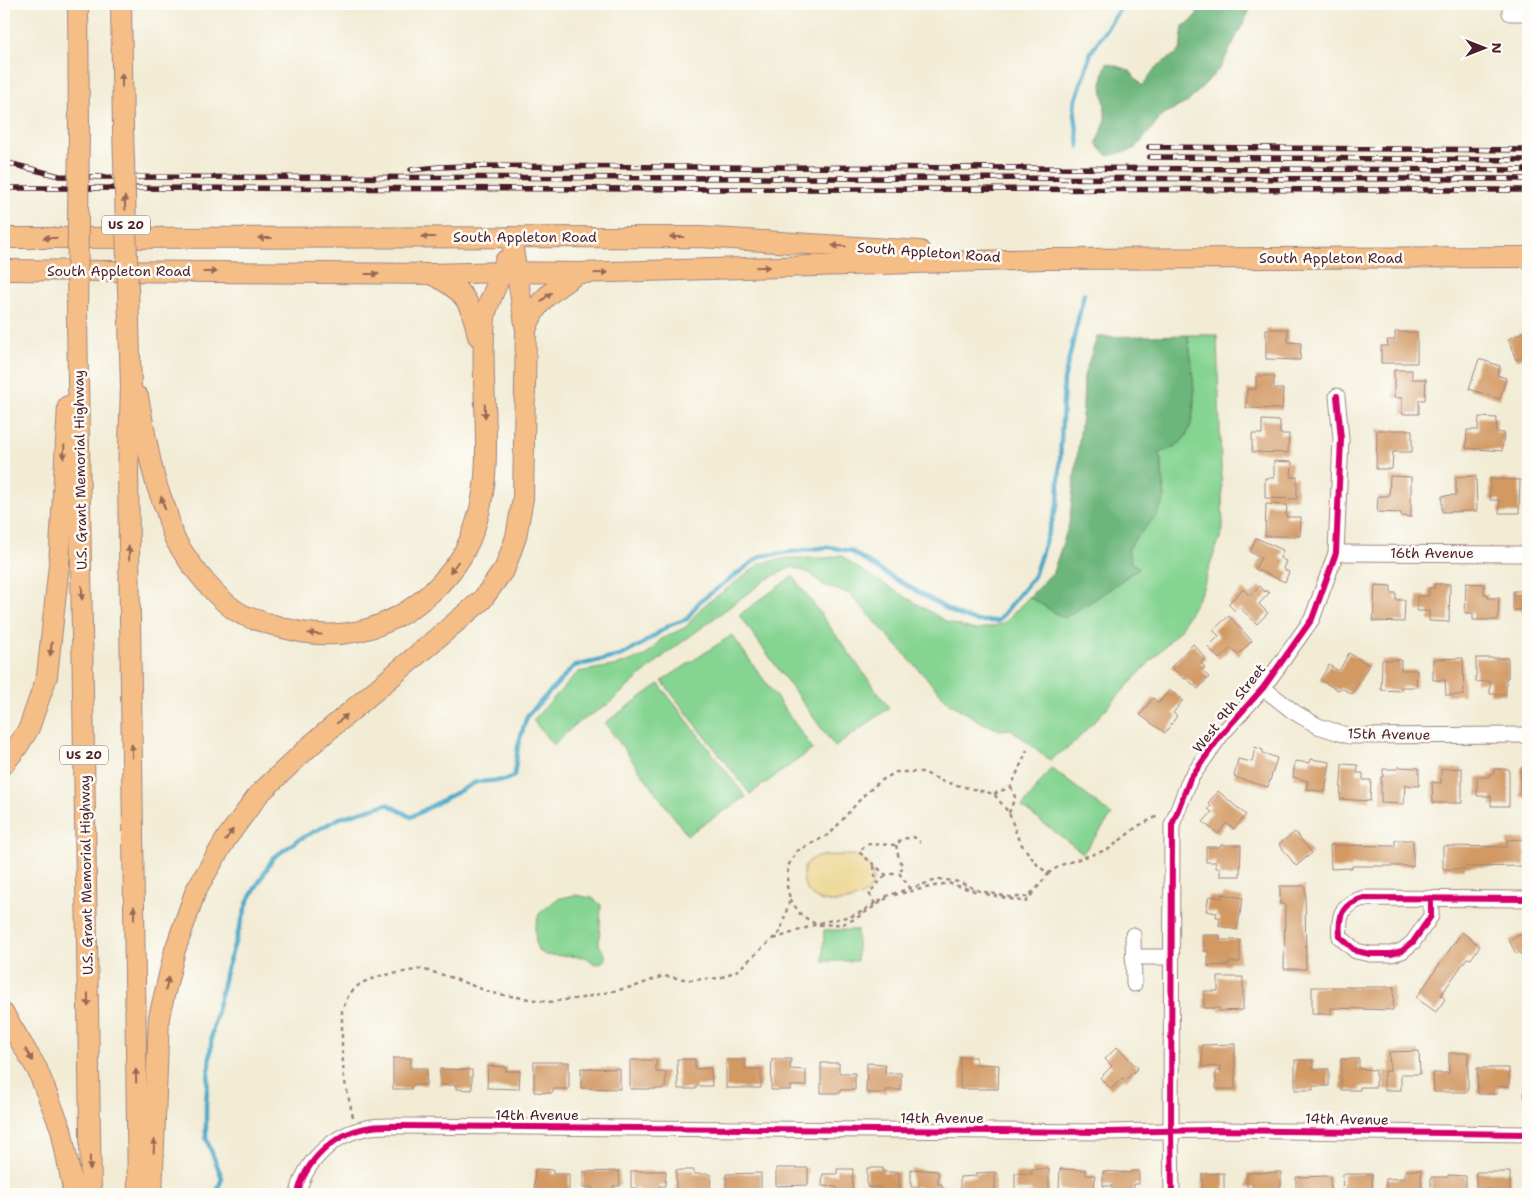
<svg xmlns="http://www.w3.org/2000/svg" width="1532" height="1198" viewBox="0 0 1532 1198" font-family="'Shantell Sans',sans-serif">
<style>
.green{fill:#85d492;stroke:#687a5e}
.forest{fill:#6cb67c;stroke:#5b6a54}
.sand{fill:#eeda9e;stroke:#9c7c64}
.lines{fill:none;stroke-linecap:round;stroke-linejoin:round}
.stream{stroke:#49a8c8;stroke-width:4.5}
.building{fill:#d29964}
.minor-casing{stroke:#9e8680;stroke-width:17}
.major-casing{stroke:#9e8680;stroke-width:22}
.path{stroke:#9e8680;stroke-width:2.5;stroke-dasharray:4 4;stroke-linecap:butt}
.minor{stroke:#fff;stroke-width:15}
.major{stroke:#f6be87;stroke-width:20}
.rail-casing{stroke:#4a1f2b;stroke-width:5.5}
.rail{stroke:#fdfcf7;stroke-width:4;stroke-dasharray:11;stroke-linecap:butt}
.major-bridge-casing{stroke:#9e8680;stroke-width:22;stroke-linecap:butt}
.major-bridge{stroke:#f6be87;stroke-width:20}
.cycleway-casing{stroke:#fdfcf7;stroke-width:9}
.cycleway{stroke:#d6006c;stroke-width:6}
.oneway{fill:#976754}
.labels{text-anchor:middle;stroke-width:5;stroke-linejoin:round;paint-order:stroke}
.shield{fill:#fdfcf7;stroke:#806168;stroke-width:1}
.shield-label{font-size:12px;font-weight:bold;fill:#4a1f2b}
.street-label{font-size:14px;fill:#4a1f2b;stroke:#fdfcf7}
</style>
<rect width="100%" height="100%" fill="#fdfcf7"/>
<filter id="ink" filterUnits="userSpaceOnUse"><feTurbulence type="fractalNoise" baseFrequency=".02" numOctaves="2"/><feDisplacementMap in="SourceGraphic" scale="10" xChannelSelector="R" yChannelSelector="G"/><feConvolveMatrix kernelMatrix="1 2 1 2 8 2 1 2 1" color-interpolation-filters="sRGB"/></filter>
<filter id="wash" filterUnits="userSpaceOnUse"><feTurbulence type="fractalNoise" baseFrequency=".0096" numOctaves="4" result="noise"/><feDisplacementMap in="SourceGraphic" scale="20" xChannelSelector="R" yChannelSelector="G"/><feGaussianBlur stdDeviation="1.12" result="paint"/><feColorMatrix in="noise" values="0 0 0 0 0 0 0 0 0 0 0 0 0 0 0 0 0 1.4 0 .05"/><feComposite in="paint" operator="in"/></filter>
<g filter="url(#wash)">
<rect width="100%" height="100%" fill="#f2ecd5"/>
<g class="green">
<path d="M1188,335H1217L1223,530L1212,559L1202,591L1179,631L1073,744L1050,760L1011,729L1000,730L983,723L949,703L850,594L823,585L810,573L792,567L767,579L666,654L607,705L575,725L553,745L533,720L578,672L618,665L647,655L661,639L686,627L702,607L761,563L788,558H827L841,555L853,565L947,622L975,630L1003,624L1029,597L1064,618L1097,598L1139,568L1131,562L1128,550L1135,539L1157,515L1165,497L1160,453C1166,450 1176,447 1181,442C1203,420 1191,364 1188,335Z"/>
<path d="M793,576L889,708L835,747L739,615Z"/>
<path d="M732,635L813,749L750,794L662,681Z"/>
<path d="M659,684L746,797L687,835L605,723Z"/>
<path d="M1051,768L1112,815L1083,853L1022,807Z"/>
<path d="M575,895L592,898L601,905L599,945L606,956C605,962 601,963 595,964L586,957L545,955L538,950L536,944L535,928L539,914L557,899Z"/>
<path d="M824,930H857V961H823Z"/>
</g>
<g class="forest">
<path d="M1203,4H1253L1221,67L1188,102L1164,114L1135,149L1108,156L1096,144C1099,137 1105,126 1105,118C1106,95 1097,88 1107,63L1129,70L1142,86L1156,67L1180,51L1183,26L1192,21Z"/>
<path d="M1188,335C1191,364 1203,420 1181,442C1175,447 1166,450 1160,453L1165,497L1157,515L1135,539L1128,550L1131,562L1139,568L1097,598L1064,618L1029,597L1053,572L1069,524L1083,407L1084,376L1097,337Z"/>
</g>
<path class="sand" d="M855,855C868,859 879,877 870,889C862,901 833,905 820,900C801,894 795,863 817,857C827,854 845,856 855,855Z"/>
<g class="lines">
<g class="stream">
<path d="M1079,147L1074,106L1091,52L1123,4"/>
<path d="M216,1194L222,1178L206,1138V1103L212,1033L226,971L248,901L273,858L298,840L340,818L387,804L411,817L476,782L505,780L514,776L518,745L527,716L574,666L620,656L639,646L670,625L687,619L699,602L761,556L828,547L851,551L880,570L956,614L976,621H998L1034,576L1058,503L1064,380L1084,294"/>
</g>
</g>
<g id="blocks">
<g class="building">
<path d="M1266,329H1288V342L1301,343L1300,360L1266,359Z"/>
<path d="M1528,330V360L1526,356L1516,360L1508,339Z"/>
<path d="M1395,332H1417V363H1381V346H1388L1387,340H1395Z"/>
<path d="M1479,359L1500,366L1497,375L1506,378L1500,399L1469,389Z"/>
<path d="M1394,370H1412V379H1426L1425,400H1419V414H1402V398H1394Z"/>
<path d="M1256,376H1274V389H1283L1282,409L1246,408L1247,389H1256Z"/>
<path d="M1479,417L1497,418L1496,432L1504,433L1502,451L1466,448L1467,430H1478Z"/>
<path d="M1262,420L1280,421V434H1289L1288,453L1252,452V434H1262Z"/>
<path d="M1377,430H1412V452H1393L1392,469H1376Z"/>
<path d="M1274,461L1292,462L1291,477H1297V499L1265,498V478H1274Z"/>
<path d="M1390,476L1411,477V517L1401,516V513L1377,512L1378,496H1389Z"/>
<path d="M1476,476L1477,511L1442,512V496L1456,495V477Z"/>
<path d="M1490,479L1520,480L1519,513H1499L1500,500H1490Z"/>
<path d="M1266,504L1287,505L1286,517H1301L1300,536H1265Z"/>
<path d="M1256,538L1283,550L1280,558L1286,561L1283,569L1289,572L1285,582L1255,569L1261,557L1250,552Z"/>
<path d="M1466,583L1484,584V594H1488V598H1499L1498,620H1473V613H1465Z"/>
<path d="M1434,584H1450L1449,622L1429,621V611H1417V596H1429V588H1434Z"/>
<path d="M1375,585L1391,586V593H1396V600H1405L1404,622L1373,621Z"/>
<path d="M1260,586L1265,592L1266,590L1269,593L1259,604L1268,613L1257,624L1240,608L1236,612L1228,604L1243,589L1250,596Z"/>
<path d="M1525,588H1528V610H1513V591H1525Z"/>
<path d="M1229,616L1252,641L1238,655L1231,648L1219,659L1208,647L1219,636L1213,630Z"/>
<path d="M1193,644L1206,658L1201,663L1205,667L1201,670L1209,677L1198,689L1186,678L1184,679L1171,667Z"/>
<path d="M1349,653L1369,665L1352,694L1341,688L1338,690L1320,680L1329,665L1339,671Z"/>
<path d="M1463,658L1464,695H1446L1445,680H1433V659Z"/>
<path d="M1476,658H1508V678H1506V694H1490V681L1476,682Z"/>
<path d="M1525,659H1528V680H1524Z"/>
<path d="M1382,660H1401V670H1417L1416,687H1401V691L1381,690Z"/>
<path d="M1169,690L1183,700L1173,713L1177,716L1165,733L1140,715L1153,698L1159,703Z"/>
<path d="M1255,747L1263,750V753L1277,758L1268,787L1234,777L1238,759L1252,762Z"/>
<path d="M1311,759L1330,762L1325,792L1306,789L1308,781L1293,777L1295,761L1310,763Z"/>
<path d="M1342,764L1358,765L1357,773H1363V780H1371L1370,801L1340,799Z"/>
<path d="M1398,767L1419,768V786L1405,785L1404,804L1381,803V777H1383V769H1398Z"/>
<path d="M1521,767H1528V797H1520Z"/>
<path d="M1462,768V803H1433L1432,782L1441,783V769Z"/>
<path d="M1494,769H1509V806H1491V796H1477V777H1489V774H1494Z"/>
<path d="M1218,791L1246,815L1234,829L1226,823L1218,834L1203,822L1212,812L1208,809L1211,806L1208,803Z"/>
<path d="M1295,832L1312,853L1296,866L1279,844Z"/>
<path d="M1525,839V866L1465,867V869H1443V846L1507,847V840Z"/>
<path d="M1395,840H1413V866H1352V868L1331,869L1330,845L1395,846Z"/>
<path d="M1221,845H1241L1240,876H1220V868H1216V862H1206V847H1219Z"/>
<path d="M1280,886H1305L1306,969H1284L1285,904H1280Z"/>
<path d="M1223,894L1243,898L1237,930L1219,926L1220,917H1216L1217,913L1206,911L1209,896L1222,898Z"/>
<path d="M1528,931V970L1520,952L1516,954L1509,940Z"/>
<path d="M1462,932L1480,946L1471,959L1467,958L1441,995L1445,999L1436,1012L1416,998Z"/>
<path d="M1203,935H1220V940H1240V962H1229V965L1208,966V951H1204Z"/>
<path d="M1218,977H1243V1010L1219,1011V1008H1204V991H1218Z"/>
<path d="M1312,987H1394L1393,1010L1331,1008V1014H1312Z"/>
<path d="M1235,1044V1089H1216V1071H1221L1220,1066L1202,1067V1045Z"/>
<path d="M1117,1047L1138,1068L1126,1080L1123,1078L1111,1089L1100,1078L1112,1066L1105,1059Z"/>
<path d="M1419,1051L1420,1074H1401V1090H1384V1071H1390L1389,1052Z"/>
<path d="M1449,1053H1468V1092H1434L1433,1073H1449Z"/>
<path d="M960,1057H976V1064L999,1065L998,1089H960Z"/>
<path d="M393,1058H411L410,1068H427L426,1085H412L411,1089H393Z"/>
<path d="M677,1059H695V1069L711,1068L712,1086H696V1089H678Z"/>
<path d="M772,1059H791L790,1069L806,1070V1086H791V1090H771Z"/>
<path d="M1341,1059H1359V1069L1376,1070V1087H1360V1090H1341Z"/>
<path d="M630,1060H656V1072H666L665,1089H630Z"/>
<path d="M726,1060H745V1069H761V1088H726Z"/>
<path d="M1295,1060H1313V1069H1329V1086H1313V1090H1295Z"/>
<path d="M534,1062H569V1089H553V1093L534,1092Z"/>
<path d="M821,1063H839V1073H855V1090H840V1093H821Z"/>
<path d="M867,1063L885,1064V1073H901V1090H886V1093H866Z"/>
<path d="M488,1066L506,1067V1071H520L519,1089L487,1088Z"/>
<path d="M1525,1066H1528V1097H1524Z"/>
<path d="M581,1068L620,1069V1089L581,1088Z"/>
<path d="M1477,1068H1509V1086L1497,1087V1094H1478Z"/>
<path d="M440,1069L472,1070V1090L456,1089V1085H440Z"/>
<path d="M776,1168H808V1185L776,1186Z"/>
<path d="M867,1168H883V1172H899V1194H880V1187H867Z"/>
<path d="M535,1169L553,1170V1174H569V1191H553V1194H534Z"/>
<path d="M837,1169H853L852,1194H837V1187L822,1186L823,1174H837Z"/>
<path d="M911,1169L938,1171V1184H942V1194H920V1187H911Z"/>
<path d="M1032,1169H1049V1194H1031V1190H1015V1173L1032,1174Z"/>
<path d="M1060,1169L1086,1170V1175H1095L1094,1194H1073V1190H1059Z"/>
<path d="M676,1170H694V1174H711L710,1192H695V1194H676Z"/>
<path d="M1405,1170H1421L1422,1194H1386V1179L1405,1178Z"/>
<path d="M619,1171L620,1186H613V1194H593V1188H583V1172Z"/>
<path d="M631,1171H666L665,1186H659V1194H639V1188H631Z"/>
<path d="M1103,1171L1131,1173V1171H1139V1184H1134L1133,1194H1112V1186H1103Z"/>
<path d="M995,1172V1194L960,1193V1177L976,1176V1173Z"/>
<path d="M1281,1172V1186L1275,1187V1194H1255V1188H1247V1173Z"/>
<path d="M1476,1172H1510V1194H1491V1189H1476Z"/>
<path d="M761,1173V1192H748V1194H727L726,1174Z"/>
<path d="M1224,1173V1194H1203L1202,1174Z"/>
<path d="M1343,1174H1372V1194H1342Z"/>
<path d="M1448,1175L1466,1176V1194H1431V1177H1448Z"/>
<path d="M1330,1176L1331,1194H1296V1177Z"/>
</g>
</g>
</g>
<g filter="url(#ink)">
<use href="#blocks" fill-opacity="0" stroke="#9e8680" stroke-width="1"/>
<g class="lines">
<defs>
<g id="minor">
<path d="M1510,4V13H1528"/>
<path d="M1336,553L1528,554"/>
<path d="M1263,688L1294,712L1318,726L1349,736L1528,735"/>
<path d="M1431,898V916L1413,942L1402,951L1391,954H1370L1356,951L1340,937C1338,916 1341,904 1364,898L1528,899"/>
<path d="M1133,935L1134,984"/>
<path d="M1133,957H1171"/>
<path d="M298,1194C304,1162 334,1134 366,1128C377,1125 390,1126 401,1126L1108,1132L1210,1130L1528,1134"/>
<path d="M1172,1194L1171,1130L1172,825L1190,779L1221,735L1263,688L1312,619L1336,553L1341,439L1337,396"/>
</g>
<g id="major">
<path d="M78,4L79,126"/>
<path d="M121,4L123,129"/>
<path d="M4,238L699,237L920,251"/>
<path d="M4,270L431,274L503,272L578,273L1045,259L1528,257"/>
<path d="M431,274C464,290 471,301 478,336"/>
<path d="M77,317L91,1194"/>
<path d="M129,322L131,387L128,473L138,1194"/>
<path d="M526,330C537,298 552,292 578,273"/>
<path d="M138,397C143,422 147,447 153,472C156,485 161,498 166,510C169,520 171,532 176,541C190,565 218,602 243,615C252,619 261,621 270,624C331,645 387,634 434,590C445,579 457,566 464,552C503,479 477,396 485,318C487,302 501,279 505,261"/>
<path d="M4,764L18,746L29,728L47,676L59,565L68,406"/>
<path d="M4,1014L37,1069L61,1129L74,1194"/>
<path d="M152,1194L159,1017L175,950L196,890L226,839L259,794L311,745L482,600L505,568L516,537L523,498L526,330L511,237"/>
</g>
</defs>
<use href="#minor" class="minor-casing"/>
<use href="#major" class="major-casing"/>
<g class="path">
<path d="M994,794L1011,787L1027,750"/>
<path d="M1009,813L1015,797L1011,787"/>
<path d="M896,845L899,859L903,867L899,873"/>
<path d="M874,866L876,883"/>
<path d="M911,889L899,873L886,875L859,852L867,844L896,845L902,839L914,837L920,842"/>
<path d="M986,894L1026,902L1033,893"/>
<path d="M894,895L948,883L978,892"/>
<path d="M790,899L801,915L817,925L842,924L855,919L887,898"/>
<path d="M875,904L869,893L886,875"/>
<path d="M774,939L823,922L856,915L889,895L940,879L959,882L980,891L1009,897H1027L1037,888L1049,873"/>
<path d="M353,1117L344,1078L342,1049V1011L349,994L361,983L380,976L421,969L447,976L492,993L548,1002L582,998L636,986L663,976L691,980L720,978L738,970L780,932L790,899L787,886L788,866L797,851L830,834L864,795L879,782L896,772H923L944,782L994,794L1009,813L1019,841L1039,867L1049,873L1061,865L1109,849L1138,826L1160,815"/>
</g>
<use href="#minor" class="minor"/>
<use href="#major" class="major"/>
<defs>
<g id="rail">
<path d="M1149,147L1528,150"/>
<path d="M1150,157L1528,160"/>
<path d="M4,162L59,176L100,177L1528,179"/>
<path d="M411,170L439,167L466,166L1528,170"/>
<path d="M4,188L1528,190"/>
</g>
</defs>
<use href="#rail" class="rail-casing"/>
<use href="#rail" class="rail"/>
<defs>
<g id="major-bridge">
<path d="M123,129L129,322"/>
<path d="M77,317L79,126"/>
</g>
</defs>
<use href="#major-bridge" class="major-bridge-casing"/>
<use href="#major-bridge" class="major-bridge"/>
<defs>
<g id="cycleway">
<path d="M1431,898V916L1413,942L1402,951L1391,954H1370L1356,951L1340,937C1338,916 1341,904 1364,898L1528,899"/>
<path d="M298,1194C304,1162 334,1134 366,1128C377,1125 390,1126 401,1126L1108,1132L1210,1130L1528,1134"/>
<path d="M1172,1194L1171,1130L1172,825L1190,779L1221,735L1263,688L1312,619L1336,553L1341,439L1337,396"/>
</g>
</defs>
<use href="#cycleway" class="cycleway-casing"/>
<use href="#cycleway" class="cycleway"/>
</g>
<defs><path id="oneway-solid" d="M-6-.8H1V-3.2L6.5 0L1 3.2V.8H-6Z" transform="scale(1.25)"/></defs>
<g class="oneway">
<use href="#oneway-solid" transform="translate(122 80) rotate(-91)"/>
<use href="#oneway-solid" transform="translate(125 203) rotate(-92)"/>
<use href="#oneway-solid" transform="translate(428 237) rotate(180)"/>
<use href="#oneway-solid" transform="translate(677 237) rotate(-180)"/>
<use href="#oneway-solid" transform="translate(50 238) rotate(180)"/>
<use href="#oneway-solid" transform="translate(265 238) rotate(180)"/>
<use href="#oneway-solid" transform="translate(839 246) rotate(-176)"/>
<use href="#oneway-solid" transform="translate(763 267) rotate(-2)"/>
<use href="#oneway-solid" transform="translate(210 272)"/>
<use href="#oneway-solid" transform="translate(601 273) rotate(-2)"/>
<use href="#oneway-solid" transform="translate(372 274)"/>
<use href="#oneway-solid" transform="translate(546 297) rotate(-41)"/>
<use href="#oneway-solid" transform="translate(485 411) rotate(88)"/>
<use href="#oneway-solid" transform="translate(64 452) rotate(93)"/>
<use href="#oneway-solid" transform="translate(163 503) rotate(-108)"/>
<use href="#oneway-solid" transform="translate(129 553) rotate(-91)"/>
<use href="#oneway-solid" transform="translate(454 567) rotate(127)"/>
<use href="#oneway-solid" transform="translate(82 593) rotate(89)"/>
<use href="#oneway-solid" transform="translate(315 634) rotate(-174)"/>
<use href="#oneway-solid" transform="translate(51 649) rotate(97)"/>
<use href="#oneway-solid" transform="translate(342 719) rotate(-40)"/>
<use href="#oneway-solid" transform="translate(132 751) rotate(-91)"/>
<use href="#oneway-solid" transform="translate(229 835) rotate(-55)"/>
<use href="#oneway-solid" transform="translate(134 913) rotate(-91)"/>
<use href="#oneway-solid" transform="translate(167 984) rotate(-77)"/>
<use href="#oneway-solid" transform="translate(88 1000) rotate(89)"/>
<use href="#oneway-solid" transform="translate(29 1055) rotate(59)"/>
<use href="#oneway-solid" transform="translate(136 1076) rotate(-91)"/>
<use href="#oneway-solid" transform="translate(154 1146) rotate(-87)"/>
<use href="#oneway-solid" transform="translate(90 1163) rotate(89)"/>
</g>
</g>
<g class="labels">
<g class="shield">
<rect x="102" y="215.5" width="48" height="19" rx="4"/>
<rect x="60" y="745.5" width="48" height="19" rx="4"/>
</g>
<g class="shield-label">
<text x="126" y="229">US 20</text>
<text x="84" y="759">US 20</text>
</g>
<g class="street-label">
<text x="525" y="242">South Appleton Road</text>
<text transform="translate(929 252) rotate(4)" y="5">South Appleton Road</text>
<text x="1331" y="263">South Appleton Road</text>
<text x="119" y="276">South Appleton Road</text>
<text transform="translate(80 470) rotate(-91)" y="5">U.S. Grant Memorial Highway</text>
<text x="1432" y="558">16th Avenue</text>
<text transform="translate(1229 708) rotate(-52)" y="5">West 9th Street</text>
<text transform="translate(1389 734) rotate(1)" y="5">15th Avenue</text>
<text transform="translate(86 875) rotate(-91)" y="5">U.S. Grant Memorial Highway</text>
<text x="537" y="1120">14th Avenue</text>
<text x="942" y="1123">14th Avenue</text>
<text transform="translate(1347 1119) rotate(1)" y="5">14th Avenue</text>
</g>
</g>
<rect width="1532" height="1198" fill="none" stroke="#fdfcf7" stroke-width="20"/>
<g transform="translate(1484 48) rotate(90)" stroke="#fdfcf7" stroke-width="4" paint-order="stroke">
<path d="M0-4L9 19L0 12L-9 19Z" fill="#4a1f2b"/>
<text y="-8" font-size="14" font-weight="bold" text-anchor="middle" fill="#4a1f2b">N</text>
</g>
</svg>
